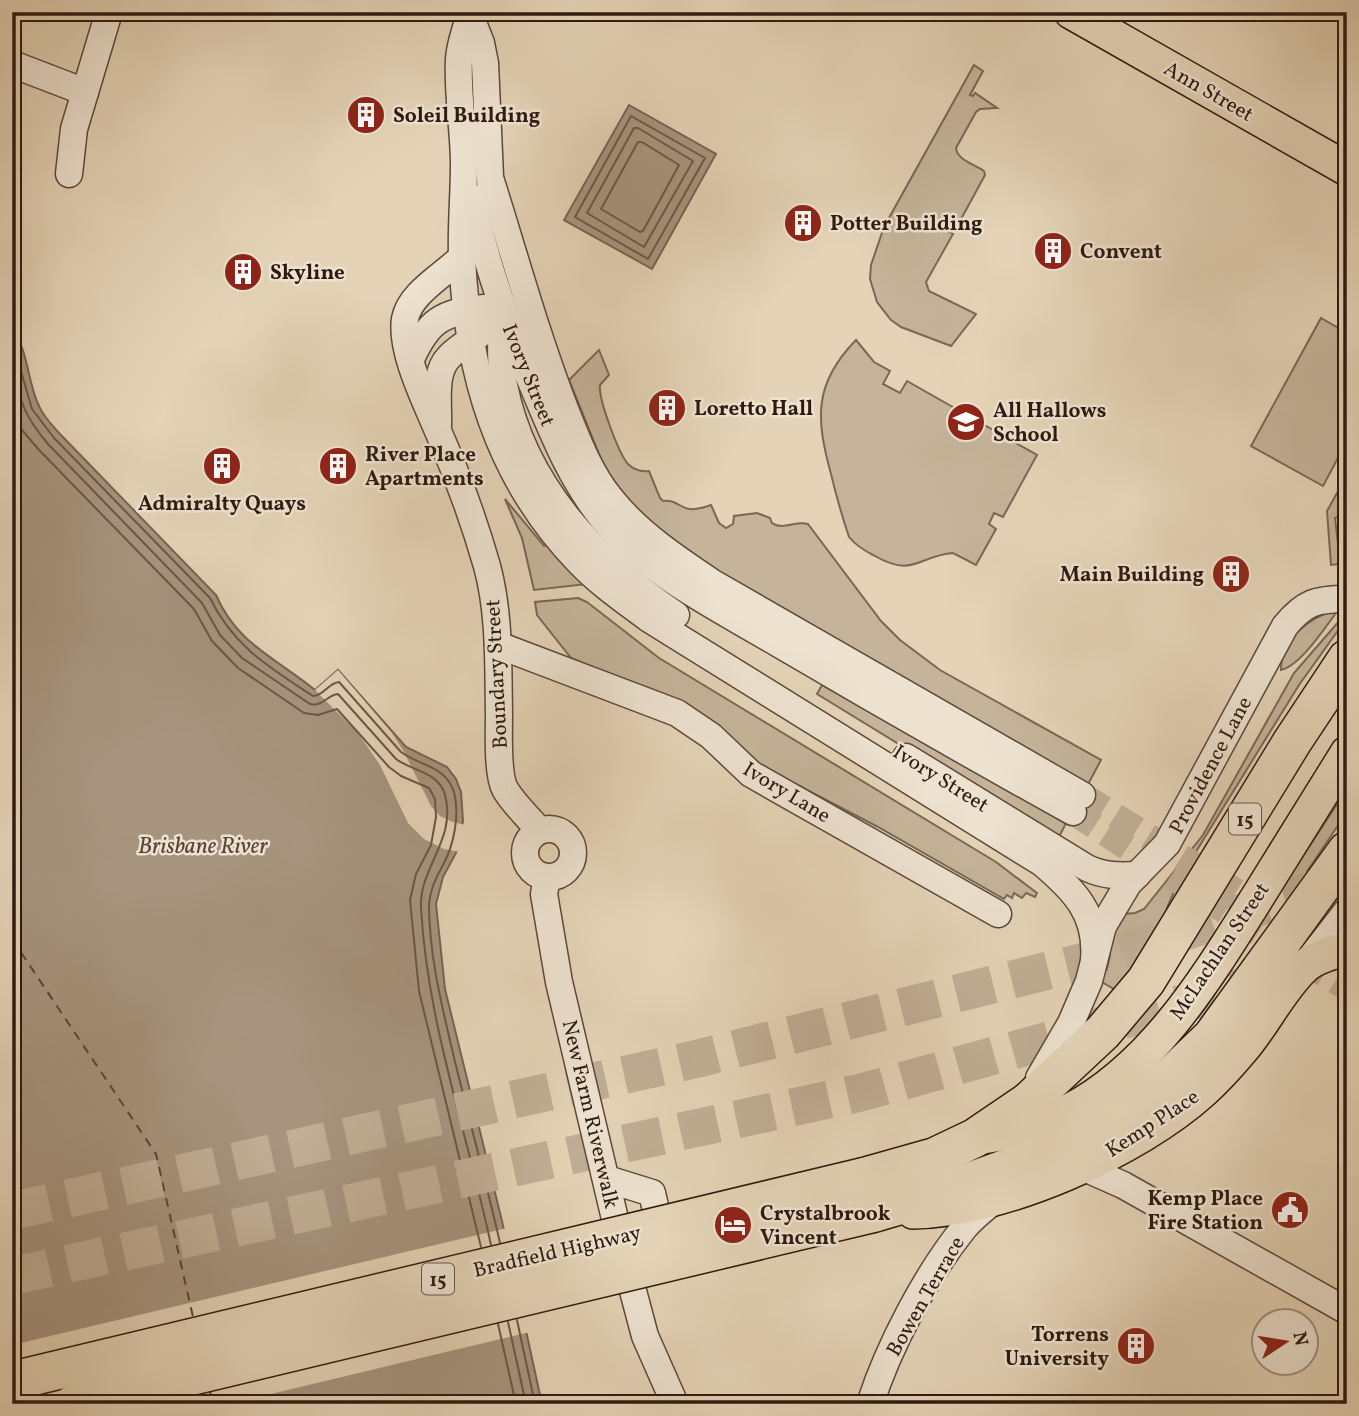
<svg xmlns="http://www.w3.org/2000/svg" width="1359" height="1416" viewBox="0 0 1359 1416" font-family="Vollkorn,serif">
<style>
.green{fill:#c5b49a;stroke:#7a6755;stroke-width:2}
.water{fill:#a6947e;stroke:#766352;stroke-width:2}
.pier{fill:#e4d3b6}
.lines{fill:none;stroke-linecap:round;stroke-linejoin:round}
.shore{stroke:#6a5747;stroke-width:2}
.ferry{stroke:#584536;stroke-width:2;stroke-dasharray:9 7;stroke-linecap:butt}
.minor-tunnel{stroke:#c0ae95;stroke-width:26;stroke-dasharray:26 13;stroke-linecap:butt}
.highway-tunnel{stroke:#c0ae95;stroke-width:38;stroke-dasharray:38 19;stroke-linecap:butt}
.minor-casing{stroke:#5c483a;stroke-width:29}
.major-casing{stroke:#2e1a10;stroke-width:36}
.highway-casing{stroke:#2e1a10;stroke-width:41}
.minor{stroke:#ede2d0;stroke-width:26}
.major{stroke:#e4d3b6;stroke-width:33}
.highway{stroke:#e4d3b6;stroke-width:38}
.highway-bridge-casing{stroke:#2e1a10;stroke-width:41;stroke-linecap:butt}
.highway-bridge{stroke:#e4d3b6;stroke-width:38}
.labels{text-anchor:middle;stroke-width:5;stroke-linejoin:round;paint-order:stroke}
.shield{fill:#ede2d0;stroke:#67564a;stroke-width:2}
.shield-label{font-size:19px;font-weight:bold;fill:#2e1a10}
.street-label{font-size:21px;fill:#2e1a10;stroke:#ede2d0}
.poi-label{font-size:21px;font-weight:bold;fill:#2e1a10;stroke:#ede2d0;text-anchor:start}
.water-label{font-size:23px;font-style:italic;fill:#584536;stroke:#ede2d0}
</style>
<rect width="100%" height="100%" fill="#e4d3b6"/>
<filter id="stains"><feTurbulence type="fractalNoise" baseFrequency=".00286" numOctaves="4"/><feColorMatrix values="0 0 0 0 .2 0 0 0 0 .09 0 0 0 0 .02 0 0 0 .5 -.17"/></filter>
<radialGradient id="worn" r=".72"><stop offset=".6" stop-color="#630" stop-opacity="0"/><stop offset="1" stop-color="#630" stop-opacity=".3"/></radialGradient>
<g class="green">
<path d="M974,65L983,71L970,95L973,96L975,93L997,108L980,109L976,112L956,148C957,160 974,164 984,171L985,175L960,221L946,214L939,226L953,234L926,282L929,291L976,314L951,346L901,327L891,320L877,302L870,279L871,265L884,227Z"/>
<path d="M1321,318L1347,333V441L1323,486L1251,446Z"/>
<path d="M856,340L874,362L890,371L883,384L900,393L907,381L1037,455L1003,517L994,513L989,524L996,529L976,565L953,553C918,556 913,578 875,556C865,551 856,546 849,537C842,516 836,495 831,474C816,419 813,384 856,340Z"/>
<path d="M599,350L609,375L600,385C598,399 619,454 628,464C634,470 641,472 649,471L660,498L663,501C683,499 679,517 711,505L719,523L726,528L733,524L734,516L757,513L770,518L772,523C783,531 796,520 808,524L881,621L900,640L940,670L1101,760L1087,786L739,588L671,542L622,496L603,464L569,380Z"/>
<path d="M1347,475V514L1335,518L1339,552H1347V563L1331,565L1327,511Z"/>
<path d="M505,499L544,546L548,545L587,584L534,590L522,538Z"/>
<path d="M578,598L587,602L659,658L996,862L1037,893L1035,897L1026,893L1022,898L1014,893L1012,898L1007,895L1004,899L878,827L763,767L628,682L571,658L537,615L535,602Z"/>
<path d="M1336,610V613C1324,629 1300,666 1281,670C1281,639 1308,618 1336,610Z"/>
<path d="M1347,612V618L1299,685L1184,871L1168,905L1162,924L1119,992L1100,981L1107,969L1110,955V938L1124,914L1135,913L1144,909L1203,835L1294,673Z"/>
<path d="M822,685L1066,823L1057,841L817,694Z"/>
<path d="M1347,789V812L1300,882L1290,876Z"/>
</g>
<g class="water">
<path d="M629,105L716,154L652,269L564,220Z"/>
<path d="M12,328C29,352 27,381 39,406C43,416 52,425 59,433L216,595C237,644 276,658 315,690L338,670L406,747L447,767L456,779L461,792L463,821L456,853L443,877L436,904L445,989L502,1221L542,1404H12Z"/>
</g>
<g class="pier">
<path d="M338,670L392,733L404,752L431,806L440,816L453,822L465,825L460,852L444,849L424,839L408,823L380,765L369,749L357,732L315,690Z"/>
<path d="M507,1228L530,1332L229,1404H12V1345Z"/>
</g>
<g class="lines">
<g class="shore">
<path d="M631,116L705,158L648,259L575,217Z"/>
<path d="M634,128H638L693,161L644,247L587,213Z"/>
<path d="M638,142H642L679,165L643,231L640,232L601,209Z"/>
<path d="M12,340L32,409L54,438L210,598C233,646 270,668 313,696C324,696 328,683 339,682L401,752C420,766 446,766 454,792C460,814 454,845 443,865C436,877 430,889 429,904C429,958 443,1010 455,1062C470,1122 486,1182 500,1243"/>
<path d="M12,369C21,403 25,417 48,444L202,603L220,635L242,658L310,704C323,707 327,695 338,694L396,759C412,771 439,772 445,795C457,839 419,868 421,907C427,1022 467,1132 491,1245"/>
<path d="M12,410L22,430L39,450L194,609L212,641L238,668L304,713L318,715L337,709L389,767L401,776L429,788L435,799L436,817L431,845L416,874L410,900L419,991L481,1247"/>
<path d="M517,1320L535,1404"/>
<path d="M508,1322L526,1404"/>
<path d="M498,1324L516,1404"/>
</g>
<g class="ferry">
<path d="M12,939L156,1154L193,1317"/>
<path d="M210,1391L213,1404"/>
</g>
<g class="minor-tunnel">
<path d="M1082,795L1306,935"/>
<path d="M1073,812L1294,956L1347,988"/>
</g>
<g class="highway-tunnel">
<path d="M12,1211L696,1059L1122,952L1341,880"/>
<path d="M12,1276L859,1093L1271,979"/>
</g>
<defs>
<g id="minor">
<path d="M470,12C467,28 460,42 459,59C457,94 464,130 464,165C464,195 461,225 462,256C467,372 497,477 579,562C600,584 625,601 649,619L1042,863C1074,890 1098,914 1094,960"/>
<path d="M470,15L481,43L485,63L491,199"/>
<path d="M12,64L85,92"/>
<path d="M69,174L74,129L109,12"/>
<path d="M491,181C515,257 536,334 565,409C578,441 589,472 611,499C638,533 677,559 713,583L1082,795"/>
<path d="M471,197C487,267 510,333 538,398C556,441 573,482 603,519C648,574 718,608 779,644C876,701 974,757 1073,812"/>
<path d="M462,257C444,275 410,293 405,319C400,351 426,402 438,431C457,474 474,521 487,566C500,614 498,665 499,715C499,732 497,774 505,789C513,803 528,817 539,830"/>
<path d="M502,320C501,342 500,364 504,385C523,484 595,561 676,615"/>
<path d="M411,359C428,321 442,312 484,308"/>
<path d="M438,426C439,404 433,373 449,357C459,346 473,340 484,331"/>
<path d="M498,645L677,713L711,736L751,774L998,914"/>
<path d="M906,757L1087,868C1104,876 1119,876 1137,875"/>
<circle cx="549" cy="853" r="24"/>
<path d="M547,877L544,894L559,982L624,1257L645,1336L675,1404"/>
<path d="M1305,965L1347,911"/>
<path d="M1039,1078L1071,1023L1089,981L1103,926L1128,884L1167,844L1285,626C1305,602 1316,599 1347,599"/>
<path d="M1076,1168L1087,1169L1123,1185L1347,1311"/>
<path d="M607,1179L652,1193L663,1241"/>
<path d="M870,1404C889,1346 926,1275 964,1228C973,1217 985,1208 996,1199"/>
</g>
<g id="major">
<path d="M1071,12L1347,169"/>
<path d="M978,1138C1010,1133 1040,1126 1069,1111C1156,1065 1209,974 1260,893C1289,847 1318,800 1347,753"/>
<path d="M913,1212C1002,1211 1137,1151 1203,1091C1216,1079 1228,1066 1239,1053C1263,1027 1278,992 1303,968C1313,958 1334,952 1347,949"/>
</g>
<g id="highway">
<path d="M864,1177L935,1157L975,1138L1028,1102L1103,1032L1146,981L1292,742L1347,659"/>
<path d="M873,1213L931,1196L1060,1149L1129,1110L1159,1088L1212,1037L1347,851"/>
</g>
</defs>
<use href="#minor" class="minor-casing"/>
<use href="#major" class="major-casing"/>
<use href="#highway" class="highway-casing"/>
<use href="#minor" class="minor"/>
<use href="#major" class="major"/>
<use href="#highway" class="highway"/>
<defs>
<g id="highway-bridge">
<path d="M12,1381L864,1177"/>
<path d="M74,1404L873,1213"/>
</g>
</defs>
<use href="#highway-bridge" class="highway-bridge-casing"/>
<use href="#highway-bridge" class="highway-bridge"/>
</g>
<defs>
<symbol id="building-disc" viewBox="-11 -11 22 22"><circle r="9.5" fill="#8f2418" stroke="#ede2d0"/><path d="M-4-6H4V6H1V3H-1V6H-4ZM-2.5-4.3h1.7v1.8h-1.7ZM.8-4.3h1.7v1.8H.8ZM-2.5-1h1.7V.8h-1.7ZM.8-1h1.7V.8H.8Z" fill="#fff"/></symbol>
<symbol id="school-disc" viewBox="-11 -11 22 22"><circle r="9.5" fill="#8f2418" stroke="#ede2d0"/><path d="M0-5L7-2L0 1L-7-2ZM-4 1L0 2.5L4 1V4Q0 6-4 4Z" fill="#fff"/></symbol>
<symbol id="civic-disc" viewBox="-11 -11 22 22"><circle r="9.5" fill="#8f2418" stroke="#ede2d0"/><path d="M-.6-6.5H3V-4.5H.6V-3L4-1V1h2V6H-6V1h2V-1L-.6-3ZM-1.2 2.5V6h2.4V2.5Z" fill="#fff"/></symbol>
<symbol id="hotel-disc" viewBox="-11 -11 22 22"><circle r="9.5" fill="#8f2418" stroke="#ede2d0"/><path d="M-6-4.5h1.5V1H6V5H4.5V3h-9V5H-6ZM-4 0a1.8 1.8 0 1 1 3.6 0ZM.5 0V-2.5h3Q6-2.5 6 0Z" fill="#fff"/></symbol>
</defs>
<g fill-rule="evenodd">
<use href="#building-disc" x="344" y="93" width="44" height="44"/>
<use href="#building-disc" x="781" y="201" width="44" height="44"/>
<use href="#building-disc" x="1031" y="229" width="44" height="44"/>
<use href="#building-disc" x="221" y="250" width="44" height="44"/>
<use href="#building-disc" x="645" y="386" width="44" height="44"/>
<use href="#school-disc" x="944" y="400" width="44" height="44"/>
<use href="#building-disc" x="200" y="444" width="44" height="44"/>
<use href="#building-disc" x="316" y="444" width="44" height="44"/>
<use href="#building-disc" x="1209" y="552" width="44" height="44"/>
<use href="#civic-disc" x="1268" y="1188" width="44" height="44"/>
<use href="#hotel-disc" x="711" y="1203" width="44" height="44"/>
<use href="#building-disc" x="1114" y="1324" width="44" height="44"/>
</g>
<g class="labels">
<g class="shield">
<rect x="1229" y="803.5" width="32" height="31" rx="5"/>
<rect x="422" y="1263.5" width="32" height="31" rx="5"/>
</g>
<g class="shield-label">
<text x="1245" y="826">15</text>
<text x="438" y="1286">15</text>
</g>
<g class="street-label">
<text transform="translate(1209 91) rotate(30)" y="7">Ann Street</text>
<text transform="translate(529 375) rotate(68)" y="7">Ivory Street</text>
<text transform="translate(496 674) rotate(-93)" y="7">Boundary Street</text>
<text transform="translate(1210 765) rotate(-62)" y="7">Providence Lane</text>
<text transform="translate(941 778) rotate(32)" y="7">Ivory Street</text>
<text transform="translate(787 792) rotate(31)" y="7">Ivory Lane</text>
<text transform="translate(1219 951) rotate(-56)" y="7">McLachlan Street</text>
<text transform="translate(591 1114) rotate(77)" y="7">New Farm Riverwalk</text>
<text transform="translate(1152 1123) rotate(-33)" y="7">Kemp Place</text>
<text transform="translate(557 1251) rotate(-13)" y="7">Bradfield Highway</text>
<text transform="translate(925 1296) rotate(-60)" y="7">Bowen Terrace</text>
</g>
<g class="poi-label">
<text x="393" y="122">Soleil Building</text>
<text x="830" y="230">Potter Building</text>
<text x="1080" y="258">Convent</text>
<text x="270" y="279">Skyline</text>
<text x="694" y="415">Loretto Hall</text>
<text x="993" y="417">All Hallows<tspan x="993" dy="24">School</tspan></text>
<text x="365" y="461">River Place<tspan x="365" dy="24">Apartments</tspan></text>
<text x="222" y="510" text-anchor="middle">Admiralty Quays</text>
<text x="1204" y="581" text-anchor="end">Main Building</text>
<text x="1263" y="1205" text-anchor="end">Kemp Place<tspan x="1263" dy="24">Fire Station</tspan></text>
<text x="760" y="1220">Crystalbrook<tspan x="760" dy="24">Vincent</tspan></text>
<text x="1109" y="1341" text-anchor="end">Torrens<tspan x="1109" dy="24">University</tspan></text>
</g>
<g class="water-label">
<text x="203" y="853">Brisbane River</text>
</g>
</g>
<rect width="1359" height="1416" fill="none" stroke="#e4d3b6" stroke-width="42"/>
<rect x="14" y="14" width="1331" height="1388" fill="none" stroke="#2e1a10" stroke-width="3.5"/>
<rect x="21" y="21" width="1317" height="1374" fill="none" stroke="#2e1a10" stroke-width="2"/>
<g transform="translate(1285 1342) rotate(78)"><circle r="33" fill="#ede2d0" stroke="#a19283" stroke-width="2"/>
<path d="M0-5L12 26L0 18L-12 26Z" fill="#8f2418"/>
<text y="-10" font-size="19" font-weight="bold" text-anchor="middle" fill="#2e1a10">N</text>
</g>
<rect width="100%" height="100%" filter="url(#stains)"/>
<rect width="100%" height="100%" fill="url(#worn)"/>
</svg>
